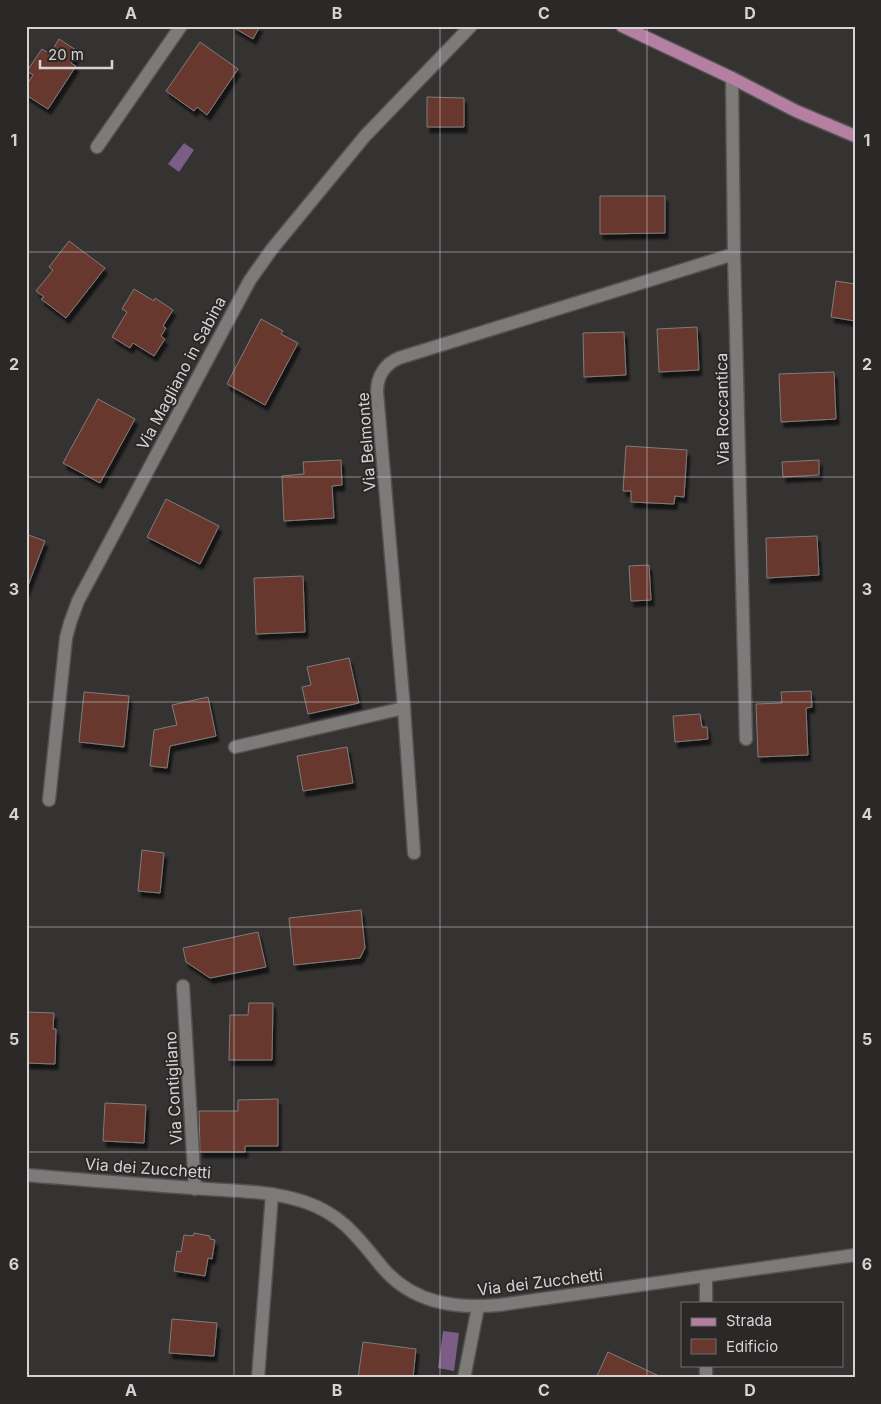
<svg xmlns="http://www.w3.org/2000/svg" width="881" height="1404" viewBox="0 0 881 1404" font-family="Inter,sans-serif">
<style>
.water{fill:#7b5e88}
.building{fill:#68372d;stroke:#7f7c7b;filter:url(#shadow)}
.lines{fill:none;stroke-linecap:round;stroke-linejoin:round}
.minor-casing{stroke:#545152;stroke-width:15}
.major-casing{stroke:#545152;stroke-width:15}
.minor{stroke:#7d7a7a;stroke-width:12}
.major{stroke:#b47fa0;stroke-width:12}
.grid{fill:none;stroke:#d5d3d3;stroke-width:1;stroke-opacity:0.55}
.labels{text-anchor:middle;stroke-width:4;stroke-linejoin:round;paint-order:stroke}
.street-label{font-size:16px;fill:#d5d3d3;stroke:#2b2828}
.neatline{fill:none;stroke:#d5d3d3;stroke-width:2}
.grid-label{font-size:16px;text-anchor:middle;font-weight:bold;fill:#d5d3d3}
</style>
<defs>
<filter id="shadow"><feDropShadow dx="3" dy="5.5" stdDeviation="1" flood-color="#0009"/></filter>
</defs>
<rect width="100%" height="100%" fill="#353232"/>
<g class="water">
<path d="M184,143L194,150L179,172L168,164Z"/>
<path d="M443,1331L459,1333L454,1371L438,1368Z"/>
</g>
<g class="building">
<path d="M231,26H260L253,39Z"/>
<path d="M59,39L79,52L71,63L76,66L48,109L26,95V86L33,75L27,71L42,49L50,54Z"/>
<path d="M200,42L238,69L207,115L197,107L194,111L166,91Z"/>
<path d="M427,97L464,98V127H427Z"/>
<path d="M600,196H665V233L600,234Z"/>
<path d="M69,241L105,268L66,318L41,299L44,297L36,291L53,270L49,267Z"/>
<path d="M836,281L855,284V321L831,317Z"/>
<path d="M134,289L154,301L155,298L173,310L163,326L166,328L161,336L165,339L154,356L133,343L130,348L112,337L127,312L122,309Z"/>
<path d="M261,319L283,331L281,334L298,343L265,405L227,384Z"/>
<path d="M697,327L699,370L659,372L657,329Z"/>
<path d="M624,332L626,375L584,377L583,333Z"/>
<path d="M834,372L836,419L781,422L779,374Z"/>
<path d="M98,399L135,419L100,483L63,463Z"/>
<path d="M626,446L687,450L684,497L675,496L674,504L631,502V491H623Z"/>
<path d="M341,460L342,485L332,486L334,518L284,521L282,476L304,474L303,462Z"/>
<path d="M819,460V475L783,477L782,462Z"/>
<path d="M166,499L219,526L200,564L147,537Z"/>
<path d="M26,534L45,541L26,591Z"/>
<path d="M817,536L819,575L767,578L766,538Z"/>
<path d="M649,565L651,600L631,601L629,566Z"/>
<path d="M303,576L305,632L256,634L254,578Z"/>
<path d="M349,658L359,703L308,714L302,687L311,685L307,667Z"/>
<path d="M811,691L812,707L806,708L808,755L758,757L756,704L782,703L781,692Z"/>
<path d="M84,692L129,696L124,747L79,742Z"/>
<path d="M208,697L216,736L170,746L167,768L150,766L154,730L177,725L172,705Z"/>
<path d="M700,714L702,727H707L708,739L675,742L673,716Z"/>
<path d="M347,747L353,783L303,791L297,756Z"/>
<path d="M142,850L164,853L160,893L138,891Z"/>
<path d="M361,910L365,948L360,958L294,965L289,918Z"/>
<path d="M258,932L266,967L210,978L186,962L183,948Z"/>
<path d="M249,1003H273L272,1060H229L230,1015H248Z"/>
<path d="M26,1012L54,1013L53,1029H56L55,1064L26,1063Z"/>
<path d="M278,1099V1146H245V1152H200L199,1111H238V1100Z"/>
<path d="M105,1103L146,1105L144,1143L103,1141Z"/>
<path d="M194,1233L210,1236V1239L215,1240L212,1259L208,1258L205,1276L174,1271L177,1251L181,1252L184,1235L193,1236Z"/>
<path d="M172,1319L217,1323L214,1356L169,1353Z"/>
<path d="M363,1342L416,1349L413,1378H358Z"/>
<path d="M608,1352L659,1376L658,1378H596Z"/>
<path d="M795,1376V1378H735V1377Z"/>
</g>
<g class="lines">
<defs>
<g id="minor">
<path d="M732,78L734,254L746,739"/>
<path d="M97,147L181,26"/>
<path d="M235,747L404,708"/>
<path d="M49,800L66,638L70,623L78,601L250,280L272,249L365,136L471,26"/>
<path d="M414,853L404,708L377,392C377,376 385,364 399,358L734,254"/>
<path d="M183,986L195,1189"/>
<path d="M26,1175C82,1180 137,1184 193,1188C231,1191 269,1190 305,1202C343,1215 358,1238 382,1267C412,1303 455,1309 499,1305L855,1255"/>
<path d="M706,1276V1303"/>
<path d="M706,1365V1378"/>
<path d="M258,1378L272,1194"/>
<path d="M464,1378L478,1307"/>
</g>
<path id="major" d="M622,26L732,78L796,111L855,136"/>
</defs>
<use href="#minor" class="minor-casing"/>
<use href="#major" class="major-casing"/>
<use href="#minor" class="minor"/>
<use href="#major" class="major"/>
</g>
<path class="grid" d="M234,26V1378M440,26V1378M647,26V1378M26,252H855M26,477H855M26,702H855M26,927H855M26,1152H855"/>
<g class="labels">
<g class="street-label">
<text transform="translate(181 373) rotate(-62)" y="6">Via Magliano in Sabina</text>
<text transform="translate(722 409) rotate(-91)" y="6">Via Roccantica</text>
<text transform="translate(366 442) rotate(-94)" y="6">Via Belmonte</text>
<text transform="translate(173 1088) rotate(-93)" y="6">Via Contigliano</text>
<text transform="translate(148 1168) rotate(4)" y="6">Via dei Zucchetti</text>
<text transform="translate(540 1282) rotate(-7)" y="6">Via dei Zucchetti</text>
</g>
</g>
<rect width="881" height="1404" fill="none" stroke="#2b2828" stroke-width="55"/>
<rect x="681" y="1302" width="162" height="65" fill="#2b2828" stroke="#6f6c6c"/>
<rect x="691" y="1318" width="25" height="8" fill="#b47fa0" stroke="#6f6c6c"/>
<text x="726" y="1326" font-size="15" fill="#d5d3d3">Strada</text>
<rect x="691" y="1339" width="25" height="15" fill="#68372d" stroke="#6f6c6c"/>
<text x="726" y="1352" font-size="15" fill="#d5d3d3">Edificio</text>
<path d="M40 60v8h72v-8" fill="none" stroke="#d5d3d3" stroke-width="2.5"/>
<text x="48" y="60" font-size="15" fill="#d5d3d3" stroke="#2b2828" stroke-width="4" paint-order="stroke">20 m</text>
<rect x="28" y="28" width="826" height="1348" class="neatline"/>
<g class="grid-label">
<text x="131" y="19">A</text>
<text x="337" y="19">B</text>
<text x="544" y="19">C</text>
<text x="750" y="19">D</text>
<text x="14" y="146">1</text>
<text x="867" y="146">1</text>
<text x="14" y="370">2</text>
<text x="867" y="370">2</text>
<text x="14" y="595">3</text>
<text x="867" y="595">3</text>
<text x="14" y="820">4</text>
<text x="867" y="820">4</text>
<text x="14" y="1045">5</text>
<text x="867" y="1045">5</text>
<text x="14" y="1270">6</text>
<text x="867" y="1270">6</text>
<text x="131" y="1396">A</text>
<text x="337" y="1396">B</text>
<text x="544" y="1396">C</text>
<text x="750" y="1396">D</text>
</g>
</svg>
